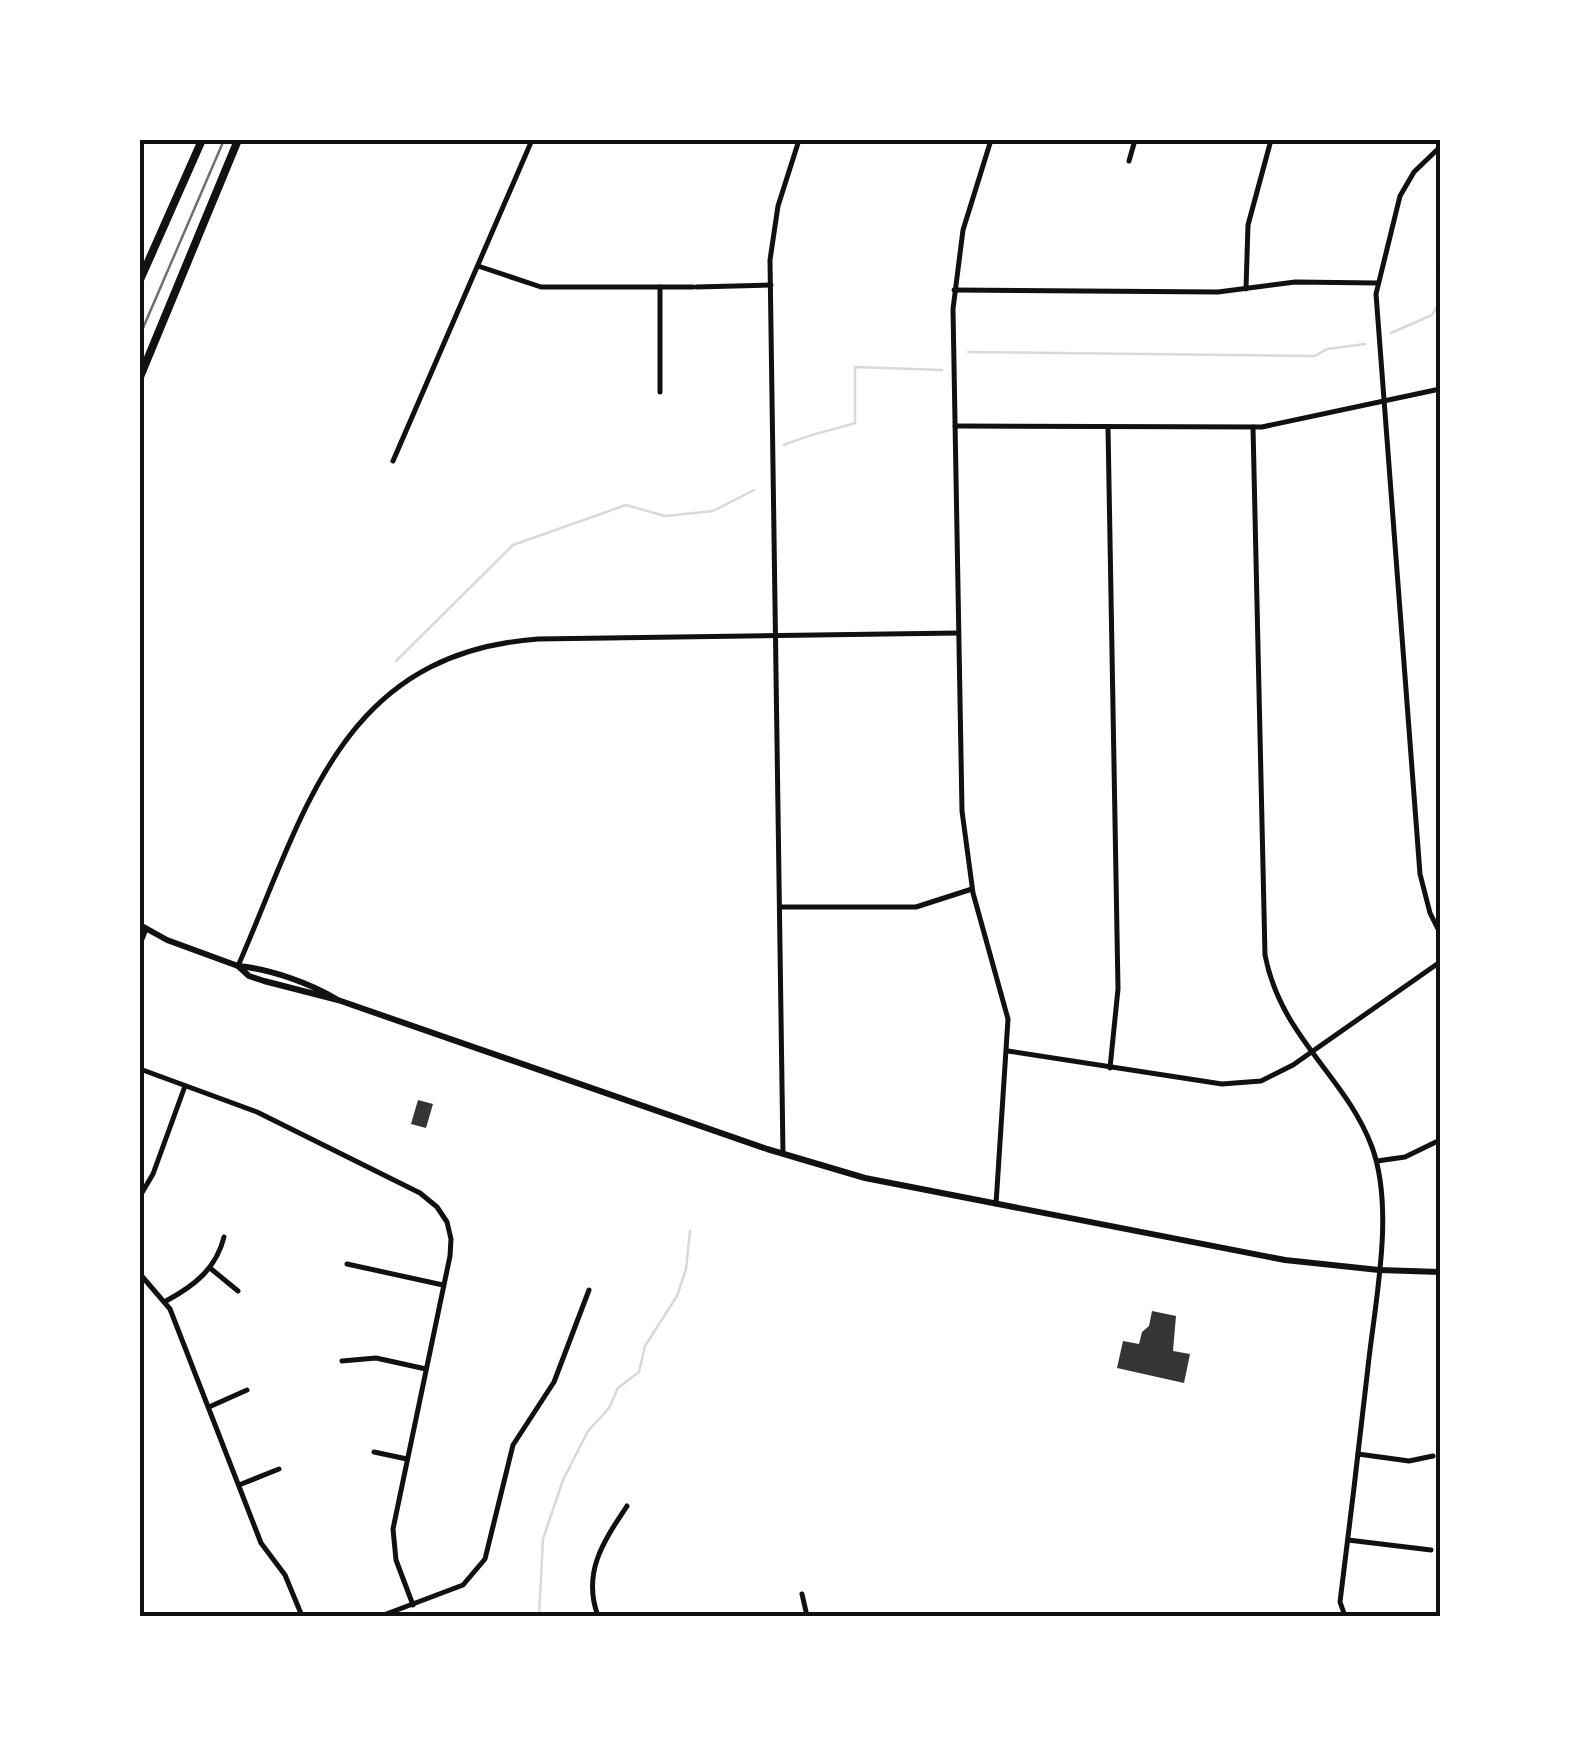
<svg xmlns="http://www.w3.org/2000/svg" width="1580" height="1756" viewBox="0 0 1580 1756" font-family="Spectral,serif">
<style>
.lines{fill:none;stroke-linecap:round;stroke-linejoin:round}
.stream{stroke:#d9d9d9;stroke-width:2.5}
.building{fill:#353535}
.minor{stroke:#111;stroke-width:5}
.tertiary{stroke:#111;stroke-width:6}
.primary{stroke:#111;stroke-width:8}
.tram{stroke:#707070;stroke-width:2.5}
.neatline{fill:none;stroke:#111;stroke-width:4}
</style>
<rect width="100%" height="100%" fill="#fff"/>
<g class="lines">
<g class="stream">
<path d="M1440,263L1437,266L1440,269"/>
<path d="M1391,333L1432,315L1440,301"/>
<path d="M968,352L1315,356L1327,349L1365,344"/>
<path d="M784,445C810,434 829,431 855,423V367L942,370"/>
<path d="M396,661L513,545L626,505L665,516L713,511L754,490"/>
<path d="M539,1616L543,1539L563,1480L588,1431L609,1408L618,1388L639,1372L645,1346L677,1296L686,1269L690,1231"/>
</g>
</g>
<g class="building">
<path d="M418,1100L433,1104L426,1128L411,1124Z"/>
<path d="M1152,1311L1176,1316L1173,1351L1190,1354L1184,1383L1117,1368L1123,1341L1139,1344L1142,1332L1149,1326Z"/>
</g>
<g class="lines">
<g class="minor">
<path d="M991,140L963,230L953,309L962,811L973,893L1008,1019L996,1204"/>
<path d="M1440,147L1414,172L1400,196L1376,294L1420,874L1430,913L1440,933"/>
<path d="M1129,161L1135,140"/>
<path d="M478,266L541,287H693"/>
<path d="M696,287L771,285"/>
<path d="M1246,289L1248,225L1271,140"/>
<path d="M954,290L1218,292L1295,282L1377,283"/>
<path d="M660,392V287"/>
<path d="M955,426L1262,427L1440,389"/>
<path d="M1108,427L1118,989L1110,1068"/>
<path d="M1253,427L1265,955C1281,1038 1345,1075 1372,1147C1395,1210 1375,1301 1368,1367C1359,1445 1350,1524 1340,1602L1345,1616"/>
<path d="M393,461L532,140"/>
<path d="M780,907H916L972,889"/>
<path d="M140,944L146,929"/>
<path d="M238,966C305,813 340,653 538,639L958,633"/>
<path d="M1008,1051L1222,1084L1261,1081L1293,1065L1440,962"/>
<path d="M140,1069L257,1112L420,1193L437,1207L447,1222L451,1239L450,1256L393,1529L396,1560L413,1605"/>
<path d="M783,1154L770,260L778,206L799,140"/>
<path d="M1377,1161L1405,1157L1440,1140"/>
<path d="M140,1196L153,1174L185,1086"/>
<path d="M347,1264L443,1285"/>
<path d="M210,1268L238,1291"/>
<path d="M140,1274L170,1309L261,1543L285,1575L302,1616"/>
<path d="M166,1301C194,1286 216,1269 224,1237"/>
<path d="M342,1361L376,1358L426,1369"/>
<path d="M209,1407L247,1390"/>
<path d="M374,1452L407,1459"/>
<path d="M1358,1454L1409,1461L1433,1456"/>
<path d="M239,1485L279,1469"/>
<path d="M1348,1540L1431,1550"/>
<path d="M802,1594L807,1616"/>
<path d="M905,1615L906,1616"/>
<path d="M381,1616L463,1585L485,1559L513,1445L554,1382L589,1290"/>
<path d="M598,1616C582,1573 603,1542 627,1506"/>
</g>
<g class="tertiary">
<path d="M140,925L167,940L238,966"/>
<path d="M338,1000C310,983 270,969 238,966L249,976L264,981L338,1000L767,1149L865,1178L1285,1260L1379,1270L1440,1272"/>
</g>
<g class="primary">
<path d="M140,280L202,140"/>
<path d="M140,377L238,140"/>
</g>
<path class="tram" d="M140,335L224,140"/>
</g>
<rect width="1580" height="1756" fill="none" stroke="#ffffff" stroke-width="285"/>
<rect x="142" y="142" width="1296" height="1472" class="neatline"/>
</svg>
